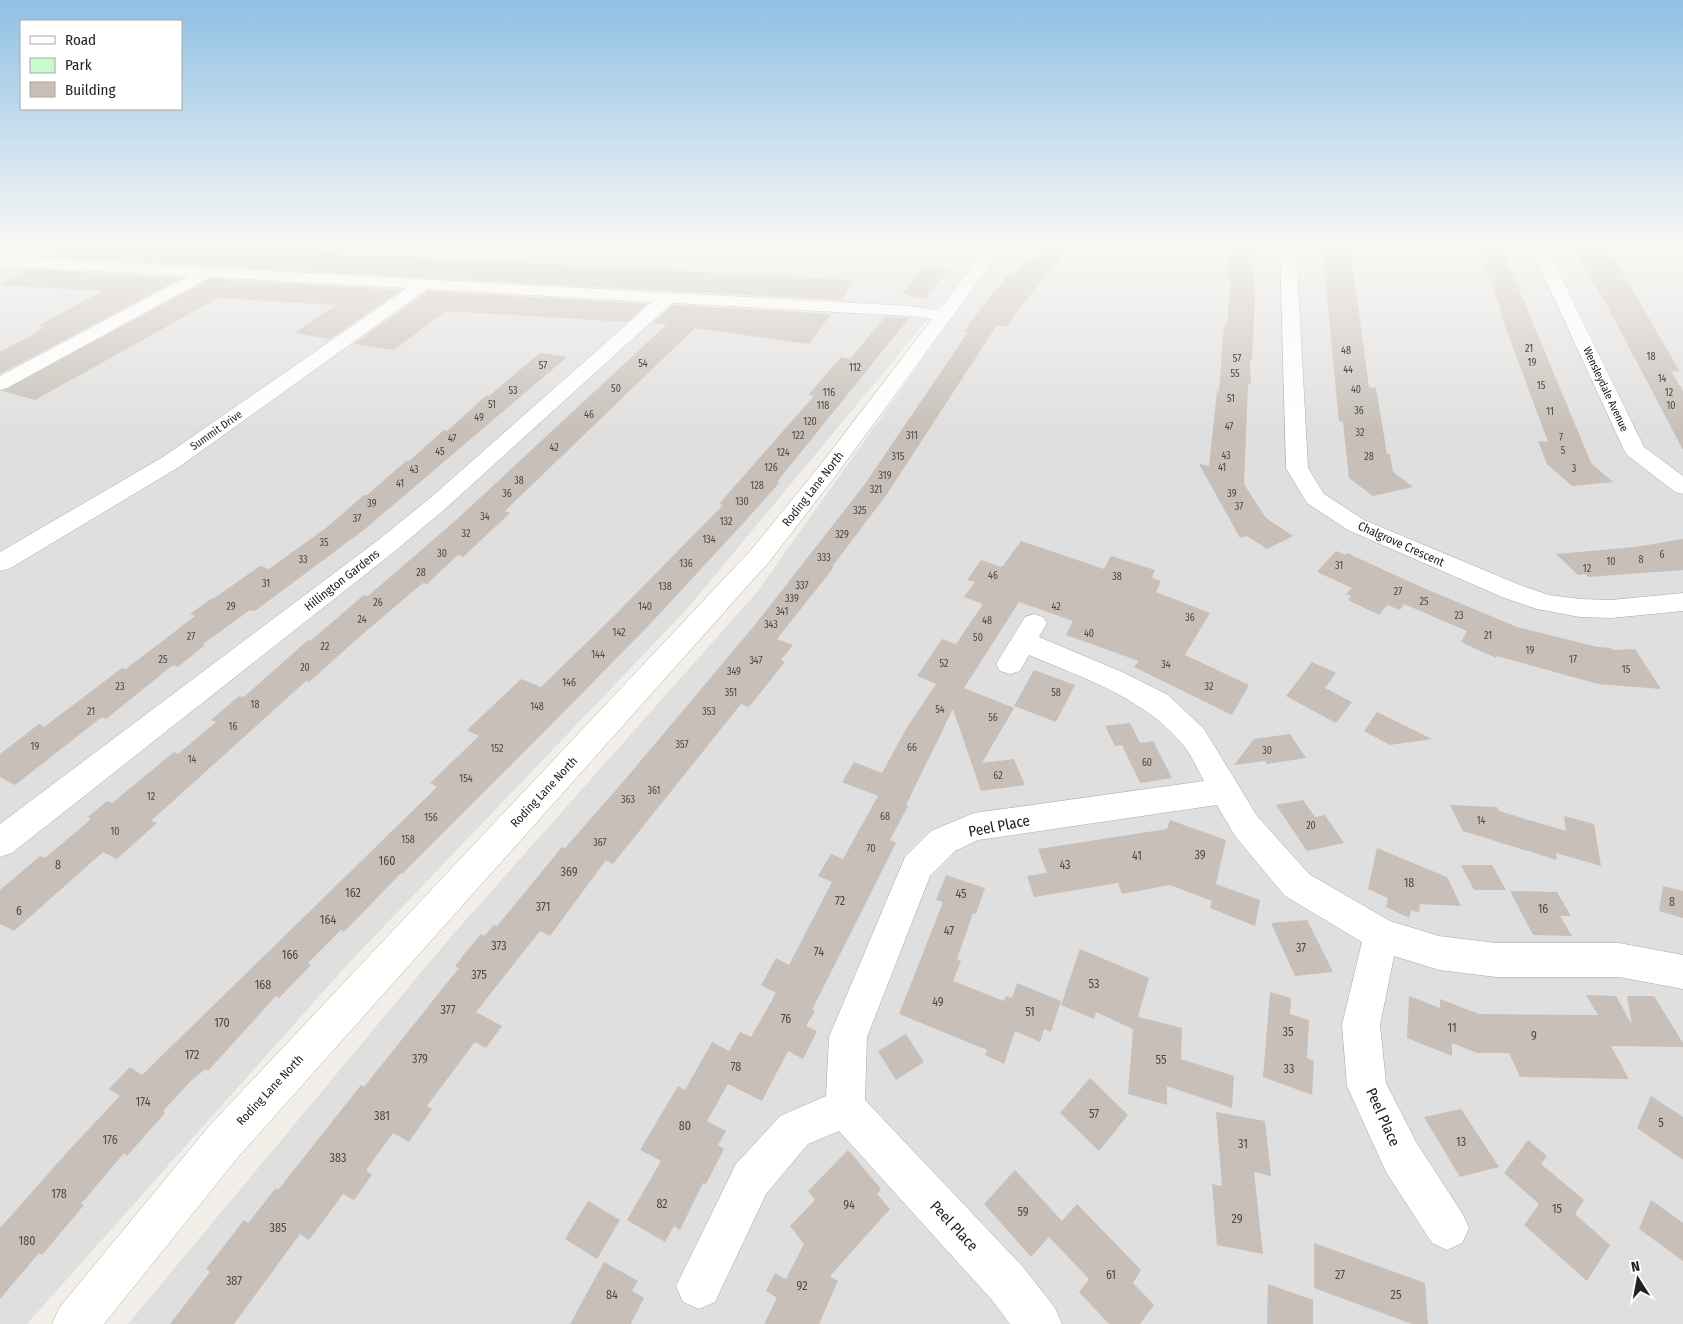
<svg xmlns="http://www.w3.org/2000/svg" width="1683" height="1324" viewBox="0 0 1683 1324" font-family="'Fira Sans Condensed',sans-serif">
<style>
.residential{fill:#e0dfdf}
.park{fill:#c8facc}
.pitch{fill:#88e0be}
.building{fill:#c7bfb8}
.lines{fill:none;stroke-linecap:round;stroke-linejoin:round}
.minor-casing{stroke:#a9a9a9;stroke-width:1}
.tertiary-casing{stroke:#a9a9a9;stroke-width:1}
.minor{fill:#fff;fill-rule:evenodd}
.tertiary{fill:#fff;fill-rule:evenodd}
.labels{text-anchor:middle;stroke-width:4;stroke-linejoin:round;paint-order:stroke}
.number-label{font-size:10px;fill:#4b4948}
.far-street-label{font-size:11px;fill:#222;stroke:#fff}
.street-label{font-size:12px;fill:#222;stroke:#fff}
.near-number-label{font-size:12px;fill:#4b4948}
.near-street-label{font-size:15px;fill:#222;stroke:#fff}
</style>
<rect width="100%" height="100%" fill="#f2efe9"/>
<g class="residential">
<path d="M0,246H586L972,266L687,609L347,965L27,1324H0Z"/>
<path d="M1003,246H1683V1324H128L449,939L757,592Z"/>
</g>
<path class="park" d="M586,246H982L972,266Z"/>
<path class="pitch" d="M772,246H913L912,252Z"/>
<g class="building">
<path d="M67,246H219L855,280L841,300L49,257Z"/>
<path d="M1044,246H1071L1049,275L1046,274L1006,327L997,325L887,494L832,567H834L777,639L793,645L781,660L785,662L749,707L741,704L613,864L606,860L550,936L540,931L476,1012L502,1026L486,1048L475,1042L427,1106L432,1109L409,1142L393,1133L366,1170L372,1175L354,1200L343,1194L309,1240L300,1234L234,1324H170L210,1272L206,1269L244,1220L248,1223L276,1188L278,1190L361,1085L364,1087L450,979L459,968L455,966L469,948L481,934L484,936L494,925L497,926L562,847L565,848L622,783L754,626L865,484L968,332L964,331L989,298L1010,273L1014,274L1027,259L1035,258Z"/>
<path d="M1229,246H1254L1255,295L1252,360H1250L1251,384H1248L1244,484L1266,518L1293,536L1267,549L1247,536L1240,538L1199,464L1209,466L1217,391H1219L1224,325H1227L1231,277H1226Z"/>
<path d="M1322,246H1350L1369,387L1376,388L1387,454H1390L1393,472L1413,487L1373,496L1349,478L1343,422L1339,421Z"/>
<path d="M1477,246H1501L1591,463L1613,482L1572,486L1547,464L1538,441L1548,442L1499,310H1501Z"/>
<path d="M1572,246H1607L1680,372L1671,371L1683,391V450L1610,311Z"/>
<path d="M924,266L948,271L925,299L902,294Z"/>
<path d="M27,269L181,278L0,374V352L36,333H33L45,327L38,326L102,291L0,285Z"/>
<path d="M210,279L401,290L330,339L294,333L336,305L218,298L35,400L2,391Z"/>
<path d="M428,291L647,304L627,322L446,311L394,350L354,344Z"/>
<path d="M673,305L831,314L809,344L695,328L505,511L510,513L463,557L458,555L427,584L423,583L365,632L309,682L306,681L151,821L157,823L117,859L103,852L14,931L0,924V890L40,856L45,858L91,819L88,817L107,801L112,803L174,752L178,754L216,722L211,720L239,696L244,697L308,640L310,641L364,595L368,596L455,521L667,324L652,323Z"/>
<path d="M885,317L909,318L777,482H780L748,518L651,623L550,726L402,874L401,873L344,932L341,930L308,963L311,965L279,998L276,996L208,1071L205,1069L190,1082L163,1111L165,1113L127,1156L124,1153L81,1204L84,1205L42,1255L39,1253L0,1299V1228L70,1149L120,1096L109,1089L130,1067L142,1075L437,787L430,783L479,736L467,730L521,679L541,687L615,615L723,505L719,504L814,396L808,395L841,357L850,359Z"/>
<path d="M540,353L567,357L365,529L255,611L250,610L203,644L205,645L178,667L173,665L106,719L102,717L15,785L0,777V754L39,724L44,727L122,668L126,669L195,616L190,614L212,598L213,599L260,566L269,569L326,528L364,495H367L406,461H409L444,430L447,431L487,395L489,396Z"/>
<path d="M1683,539V570L1588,577L1585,574L1578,575L1556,554L1635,547Z"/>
<path d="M1021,541L1104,569L1111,556L1155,570L1152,578L1161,581L1156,592L1210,613L1185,655L1249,685L1232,715L1134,667L1139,661L1066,635L1073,621L1019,602L964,688L1014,708L982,763L1014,759L1025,785L981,791L953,709L906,805L908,806L890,840L896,843L812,1010L815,1011L806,1026L817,1031L803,1059L788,1051L762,1101L728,1084L707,1121L726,1131L718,1145L724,1149L706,1184L703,1183L680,1230L674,1226L665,1242L627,1220L661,1161L640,1150L678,1086L685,1090L712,1042L729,1051L740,1032L751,1037L776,993L761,985L776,958L789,965L832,882L818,876L831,854L843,859L878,796L842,782L854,762L882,773L906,729L936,684L917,676L942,639L956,644L983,604L964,597L975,582L967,580L981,560L1002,567Z"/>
<path d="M1336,551L1346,555L1347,553L1419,586L1517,627L1598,647L1611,648L1613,650L1635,649L1661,689L1598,684L1497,656L1496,658L1461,642L1467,631L1404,604L1400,610L1387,605L1379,615L1348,600L1351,596L1346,594L1352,588L1317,572Z"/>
<path d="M1312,662L1336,673L1325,688L1352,702L1336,723L1286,696Z"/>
<path d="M1034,670L1075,685L1056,722L1014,706Z"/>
<path d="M1377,712L1432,739L1390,745L1364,731Z"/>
<path d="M1130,723L1140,743L1153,741L1172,778L1140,783L1122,745L1115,746L1105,726Z"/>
<path d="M1290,734L1306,758L1267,764L1265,761L1234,765L1254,739Z"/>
<path d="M1303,800L1315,817L1325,815L1344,843L1307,851L1276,805Z"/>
<path d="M1450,805L1497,807L1499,811L1566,831L1564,816L1594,824L1601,866L1556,853L1557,860L1463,831Z"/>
<path d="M1170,820L1226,840L1212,901L1170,885L1122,894L1118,883L1034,897L1027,876L1047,873L1038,849L1167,829Z"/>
<path d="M1377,848L1447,877L1461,906L1420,904L1419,913L1411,910L1409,918L1386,907L1388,898L1368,889Z"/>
<path d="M1461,865H1492L1506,890H1474Z"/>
<path d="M946,875L985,888L976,914L973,913L957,959L961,961L953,981L1004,1001L1006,996L1012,998L1017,983L1061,1001L1051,1032L1044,1029L1040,1042L1015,1031L1004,1064L985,1055L987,1050L899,1014L943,902L936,900Z"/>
<path d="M1216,884L1260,900L1255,926L1210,908Z"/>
<path d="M1663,886L1683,891V918L1659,911Z"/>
<path d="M1510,891L1557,892L1571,916H1560L1572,936L1533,935Z"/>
<path d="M1307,920L1333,972L1295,976L1271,923Z"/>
<path d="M1080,949L1149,978L1138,1017L1182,1028L1181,1059L1234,1076L1232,1108L1167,1086V1105L1128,1094L1133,1029L1096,1012L1094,1019L1061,1005Z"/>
<path d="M1270,992L1291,998L1290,1014L1309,1020L1307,1058L1314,1061L1312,1095L1263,1077Z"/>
<path d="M1586,995L1616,996L1632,1025L1627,996H1654L1683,1043V1047L1611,1046L1629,1079L1520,1077L1509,1053H1477L1452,1043V1056L1407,1038L1409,996L1440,1008V999L1479,1014L1598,1015Z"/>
<path d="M906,1034L924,1062L896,1080L878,1051Z"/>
<path d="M1090,1078L1128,1115L1099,1151L1060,1113Z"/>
<path d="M1651,1096L1683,1117V1160L1637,1128Z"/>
<path d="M1461,1109L1499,1167L1460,1177L1424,1117Z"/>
<path d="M1216,1112L1265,1121L1271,1176L1254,1172L1263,1254L1217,1245L1212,1184L1222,1186Z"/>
<path d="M1528,1140L1547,1156L1541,1164L1584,1200L1575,1214L1610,1245L1587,1281L1524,1225L1539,1204L1504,1173Z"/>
<path d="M848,1150L881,1189L877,1194L890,1209L830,1276L838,1281L819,1324H764L777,1298L766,1291L775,1273L786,1279L804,1244L790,1226L815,1200L808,1191Z"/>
<path d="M1015,1170L1062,1221L1077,1204L1141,1270L1133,1283L1154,1305L1140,1324H1109L1079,1292L1089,1279L1049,1237L1031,1257L984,1204Z"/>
<path d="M1651,1200L1683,1223V1261L1639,1229Z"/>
<path d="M588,1201L620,1220L597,1259L565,1239Z"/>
<path d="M1314,1243L1425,1283L1428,1324H1412L1314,1288Z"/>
<path d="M604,1262L638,1281L632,1291L644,1298L631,1324H570Z"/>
<path d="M1268,1284L1313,1300V1324H1267Z"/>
</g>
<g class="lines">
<defs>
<g id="minor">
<path d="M1280,246H1296L1308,468L1324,494L1364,520L1520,585L1549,595L1580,599L1611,600L1683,593V611L1611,618L1580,617L1537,609L1502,597L1348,530L1307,503L1286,468Z"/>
<path d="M1530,246H1546L1644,447L1683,476V494L1675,492L1627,455L1624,450Z"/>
<path d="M0,256L910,306L950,312L953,316L950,320L944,321L910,316L672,303L445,509L395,551L12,853L0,857V824L377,541L429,499L652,302L427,289L179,467L9,569L0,571V552L163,457L407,288L210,277L7,388L0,390V376L188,276L0,266Z"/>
<path d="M1034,614L1043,617L1047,623L1039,637L1122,672L1168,695L1204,729L1257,816L1309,874L1390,921L1439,936L1496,943H1619L1683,955V989L1619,977H1496L1439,970L1394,956L1380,1025L1386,1083L1416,1142L1462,1213L1469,1228L1462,1243L1447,1250L1432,1243L1386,1172L1347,1086L1342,1025L1362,942L1285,896L1235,836L1217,805L978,840L955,851L930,876L867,1037L865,1100L1023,1267L1055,1308L1062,1324H1010L991,1299L839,1131L808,1144L766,1194L715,1302L699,1309L683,1302L676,1286L736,1164L780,1116L826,1096L829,1037L905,857L931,831L974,813L1204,781C1197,769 1192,755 1183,745C1145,698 1083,678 1029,655L1020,671L1010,674L1000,671L996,664L1025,617Z"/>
</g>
<path id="tertiary" d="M988,246H1004L837,474L769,562L239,1156L104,1324H52L59,1308L209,1126L751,550L821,464Z"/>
</defs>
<use href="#minor" class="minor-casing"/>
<use href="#tertiary" class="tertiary-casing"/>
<use href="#minor" class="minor"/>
<use href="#tertiary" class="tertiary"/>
</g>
<linearGradient id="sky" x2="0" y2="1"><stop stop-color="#8fc0e4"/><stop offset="0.57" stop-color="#f9f8f5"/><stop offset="1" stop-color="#f9f8f5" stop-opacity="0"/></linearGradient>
<rect width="1683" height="432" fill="url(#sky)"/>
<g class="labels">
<g class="number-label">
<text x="1529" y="352">21</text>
<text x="1346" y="354">48</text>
<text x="1651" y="360">18</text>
<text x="1237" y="362">57</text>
<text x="1532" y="366">19</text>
<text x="643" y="367">54</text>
<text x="543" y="369">57</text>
<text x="855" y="371">112</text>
<text x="1348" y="373">44</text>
<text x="1235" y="377">55</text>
<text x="1662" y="382">14</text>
<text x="1541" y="389">15</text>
<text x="616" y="392">50</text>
<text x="1356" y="393">40</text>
<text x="513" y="394">53</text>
<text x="829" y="396">116</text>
<text x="1669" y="396">12</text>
<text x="1231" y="402">51</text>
<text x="492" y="408">51</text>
<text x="823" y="409">118</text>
<text x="1671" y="409">10</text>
<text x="1359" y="414">36</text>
<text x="1550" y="415">11</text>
<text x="589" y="418">46</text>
<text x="479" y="421">49</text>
<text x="810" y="425">120</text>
<text x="1229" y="430">47</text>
<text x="1360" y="436">32</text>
<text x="798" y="439">122</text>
<text x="912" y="439">311</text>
<text x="1561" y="441">7</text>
<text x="452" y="442">47</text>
<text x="554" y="451">42</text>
<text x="1563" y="454">5</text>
<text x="440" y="455">45</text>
<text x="783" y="456">124</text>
<text x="1226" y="459">43</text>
<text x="898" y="460">315</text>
<text x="1369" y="460">28</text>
<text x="771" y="471">126</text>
<text x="1222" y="471">41</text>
<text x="1574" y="472">3</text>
<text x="414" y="473">43</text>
<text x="885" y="479">319</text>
<text x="519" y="484">38</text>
<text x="400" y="487">41</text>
<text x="757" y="489">128</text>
<text x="876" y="493">321</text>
<text x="507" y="497">36</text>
<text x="1232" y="497">39</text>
<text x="742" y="505">130</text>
<text x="372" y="507">39</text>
<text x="1239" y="510">37</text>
<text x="860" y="514">325</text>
<text x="485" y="520">34</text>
<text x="357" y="522">37</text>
<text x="726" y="525">132</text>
<text x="466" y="537">32</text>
<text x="842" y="538">329</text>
<text x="709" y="543">134</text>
<text x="324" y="546">35</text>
<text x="442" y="557">30</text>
<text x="1662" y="558">6</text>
<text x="824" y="561">333</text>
<text x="303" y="563">33</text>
<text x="1641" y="563">8</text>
<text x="1611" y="565">10</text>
<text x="686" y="567">136</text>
<text x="1339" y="569">31</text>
<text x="1587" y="572">12</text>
<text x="421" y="576">28</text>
<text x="993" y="579">46</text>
<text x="1117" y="580">38</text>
<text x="266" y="587">31</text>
<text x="802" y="589">337</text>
<text x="665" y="590">138</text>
<text x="1398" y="595">27</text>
<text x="792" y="602">339</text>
<text x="1424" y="605">25</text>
<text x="378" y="606">26</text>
<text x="231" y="610">29</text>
<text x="645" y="610">140</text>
<text x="1056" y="610">42</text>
<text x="782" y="615">341</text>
<text x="1459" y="619">23</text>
<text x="1190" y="621">36</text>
<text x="362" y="623">24</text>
<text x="987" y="624">48</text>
<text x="771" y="628">343</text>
<text x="619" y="636">142</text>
<text x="1089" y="637">40</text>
<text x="1488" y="639">21</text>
<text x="191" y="640">27</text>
<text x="978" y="641">50</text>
<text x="325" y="650">22</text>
<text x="1530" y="654">19</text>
<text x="598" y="658">144</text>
<text x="163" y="663">25</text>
<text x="1573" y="663">17</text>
<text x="756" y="664">347</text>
<text x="944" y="667">52</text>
<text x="1166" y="668">34</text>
<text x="305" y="671">20</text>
<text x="1626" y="673">15</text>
<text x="734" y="675">349</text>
<text x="569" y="686">146</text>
<text x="120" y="690">23</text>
<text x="1209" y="690">32</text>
<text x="731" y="696">351</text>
<text x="1056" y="696">58</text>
<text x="255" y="708">18</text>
<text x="537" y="710">148</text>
<text x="940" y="713">54</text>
<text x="91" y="715">21</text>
<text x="709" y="715">353</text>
<text x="993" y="721">56</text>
<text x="233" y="730">16</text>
<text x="682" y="748">357</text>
<text x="35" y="750">19</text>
<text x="912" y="751">66</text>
<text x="497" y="752">152</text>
<text x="1267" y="754">30</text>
<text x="192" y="763">14</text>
<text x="1147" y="766">60</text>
<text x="998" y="779">62</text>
<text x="466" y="782">154</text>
<text x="654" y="794">361</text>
<text x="151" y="800">12</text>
<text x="628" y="803">363</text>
<text x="885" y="820">68</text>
<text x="431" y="821">156</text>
<text x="1481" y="824">14</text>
<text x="1311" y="829">20</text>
<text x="115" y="835">10</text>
<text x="408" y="843">158</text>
<text x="600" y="846">367</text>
<text x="871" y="852">70</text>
</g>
<g class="far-street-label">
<text transform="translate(1606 389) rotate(65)" y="4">Wensleydale Avenue</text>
<text transform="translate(216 430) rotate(-35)" y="4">Summit Drive</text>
</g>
<g class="street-label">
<text transform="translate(813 489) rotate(-52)" y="4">Roding Lane North</text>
<text transform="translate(1401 544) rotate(24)" y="4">Chalgrove Crescent</text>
<text transform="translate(342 580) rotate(-38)" y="4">Hillington Gardens</text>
<text transform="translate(544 792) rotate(-47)" y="4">Roding Lane North</text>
<text transform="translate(270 1090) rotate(-47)" y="4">Roding Lane North</text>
</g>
<g class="near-number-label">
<text x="1200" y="859">39</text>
<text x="1137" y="860">41</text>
<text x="387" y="865">160</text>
<text x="58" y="869">8</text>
<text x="1065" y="869">43</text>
<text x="569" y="876">369</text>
<text x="1409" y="887">18</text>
<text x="353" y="897">162</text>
<text x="961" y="898">45</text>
<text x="840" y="905">72</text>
<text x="1672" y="906">8</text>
<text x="543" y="911">371</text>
<text x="1543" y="913">16</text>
<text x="19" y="915">6</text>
<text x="328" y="924">164</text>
<text x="949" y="935">47</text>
<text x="499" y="950">373</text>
<text x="1301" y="952">37</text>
<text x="819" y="956">74</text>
<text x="290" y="959">166</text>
<text x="479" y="979">375</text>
<text x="1094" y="988">53</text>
<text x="263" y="989">168</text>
<text x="938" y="1006">49</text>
<text x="448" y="1014">377</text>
<text x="1030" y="1016">51</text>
<text x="786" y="1023">76</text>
<text x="222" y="1027">170</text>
<text x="1452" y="1032">11</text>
<text x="1288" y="1036">35</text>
<text x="1534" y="1040">9</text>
<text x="192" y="1059">172</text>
<text x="420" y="1063">379</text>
<text x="1161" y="1064">55</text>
<text x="736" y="1071">78</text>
<text x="1289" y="1073">33</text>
<text x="143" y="1106">174</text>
<text x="1094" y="1118">57</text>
<text x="382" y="1120">381</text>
<text x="1661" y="1127">5</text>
<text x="685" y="1130">80</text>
<text x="110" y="1144">176</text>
<text x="1461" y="1146">13</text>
<text x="1243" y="1148">31</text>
<text x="338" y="1162">383</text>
<text x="59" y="1198">178</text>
<text x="662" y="1208">82</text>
<text x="849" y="1209">94</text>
<text x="1557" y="1213">15</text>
<text x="1023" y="1216">59</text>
<text x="1237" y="1223">29</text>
<text x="278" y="1232">385</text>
<text x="27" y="1245">180</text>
<text x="1111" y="1279">61</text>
<text x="1340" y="1279">27</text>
<text x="234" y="1285">387</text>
<text x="802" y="1290">92</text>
<text x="612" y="1299">84</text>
<text x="1396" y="1299">25</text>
</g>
<g class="near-street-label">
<text transform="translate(999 826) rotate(-11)" y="5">Peel Place</text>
<text transform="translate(1383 1117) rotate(66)" y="5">Peel Place</text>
<text transform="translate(954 1226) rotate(47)" y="5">Peel Place</text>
</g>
</g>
<rect x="20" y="20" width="162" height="90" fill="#ffffff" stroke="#a7a7a7"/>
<rect x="30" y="36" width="25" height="8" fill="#ffffff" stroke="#a7a7a7"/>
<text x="65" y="45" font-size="15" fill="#222222">Road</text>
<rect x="30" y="58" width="25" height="15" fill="#c8facc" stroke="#a7a7a7"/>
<text x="65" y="70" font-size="15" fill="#222222">Park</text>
<rect x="30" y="82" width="25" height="15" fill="#c7bfb8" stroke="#a7a7a7"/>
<text x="65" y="95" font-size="15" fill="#222222">Building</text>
<g transform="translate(1638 1279) rotate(349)" stroke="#ffffff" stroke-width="4" paint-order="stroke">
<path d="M0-4L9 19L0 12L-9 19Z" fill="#222222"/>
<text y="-8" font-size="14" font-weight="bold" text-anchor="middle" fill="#222222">N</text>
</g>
</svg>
